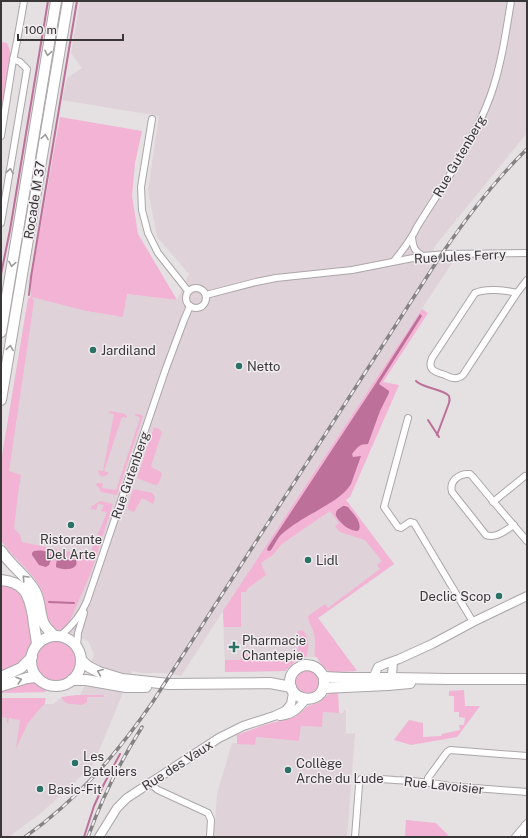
<svg xmlns="http://www.w3.org/2000/svg" width="528" height="838" viewBox="0 0 528 838" font-family="'Public Sans',sans-serif">
<style>
.built{fill:#dfd2d8}
.green{fill:#f2b3d4}
.water{fill:#bc709a}
.lines{fill:none;stroke-linecap:round;stroke-linejoin:round}
.stream{stroke:#bc709a;stroke-width:2}
.minor-casing{stroke:#aba6a9;stroke-width:8}
.tertiary-casing{stroke:#aba6a9;stroke-width:10}
.primary-casing{stroke:#aba6a9;stroke-width:12}
.trunk-casing{stroke:#aba6a9;stroke-width:12}
.minor{stroke:#fff;stroke-width:6}
.tertiary{stroke:#fff;stroke-width:8}
.primary{stroke:#fff;stroke-width:10}
.trunk{stroke:#fff;stroke-width:10}
.rail-casing{stroke:#858284;stroke-width:3.5}
.rail{stroke:#f2edf0;stroke-width:2;stroke-dasharray:6;stroke-linecap:butt}
.oneway{stroke:#9c9b9c}
.poi-dot{fill:#2b7166;stroke:#f2edf0;stroke-width:1.5}
.labels{text-anchor:middle;stroke-width:3;stroke-linejoin:round;paint-order:stroke}
.street-label{font-size:13px;fill:#393738;stroke:#f2edf0}
.poi-label{font-size:13px;fill:#393738;stroke:#f2edf0;text-anchor:start}
</style>
<rect width="100%" height="100%" fill="#e5e0e2"/>
<g class="built">
<path d="M80,1H527V133L435,246L428,265L454,260L250,570L273,555L282,544L346,500L394,564L318,618L357,671L336,672V674L327,670L319,662L317,657L296,658V661L285,671L225,672L223,611L181,676L165,673H143L132,671L93,765L71,786L41,813L9,837H1V806L2,803H1V705L44,706L45,704H53L61,698L79,697L84,687L94,654L88,641L60,630H55L47,620L45,600L42,592L38,584L33,576L7,550L1,540V462L28,299L31,296L86,311L123,317L126,294L177,300L189,274L157,237L148,190L159,116L62,100L67,78L82,68L71,53Z"/>
<path d="M344,710H346V734L355,733L347,837H214L217,794L232,743L254,745L255,737L299,741L301,726L322,727L323,712L343,713Z"/>
</g>
<g class="green">
<path d="M1,42L7,43L13,59L1,136Z"/>
<path d="M60,117L142,131L135,163L132,196L138,234L177,300L127,294L123,317L86,311L32,297L34,301L9,471L21,475L18,494L14,528L20,535L22,542L89,556L107,512L101,511L104,505L98,504L96,510L91,509V507L100,501L113,504L91,572L86,584L68,625C63,630 57,632 52,627C43,617 47,602 42,591C33,571 13,559 1,540V462L28,299L31,296V281Z"/>
<path d="M422,309L428,313L383,382L399,385L350,497L346,500L394,564L318,618L357,671L336,672V674C327,672 321,665 317,657H315C314,649 316,642 314,634C313,628 308,622 308,616L325,604L328,608L380,569L377,565L382,561L365,540L340,532L335,526L339,523L330,511L282,544L273,555L261,563L266,575L247,589L246,592H241V627H224L223,611Z"/>
<path d="M110,411L125,414L127,417V418L122,417L104,471L109,473L108,474L103,477L99,474L98,470L103,471L114,414L108,413Z"/>
<path d="M135,414H139L143,416L117,495L101,492L99,488L96,485L97,483H103L102,488L116,490L140,418L135,415Z"/>
<path d="M154,427L159,429L162,432L151,466C154,470 160,470 162,474L159,482L157,485L152,484L137,478Z"/>
<path d="M133,489L152,493C156,497 155,500 153,504L142,498L134,512L127,509Z"/>
<path d="M1,584L16,588L26,601L33,643L28,656L21,665L1,674Z"/>
<path d="M302,630C309,635 310,649 306,657L298,658V635H296L298,631Z"/>
<circle cx="57" cy="660" r="21"/>
<path d="M294,653V656L296,655V661L285,671L225,672V660H240L242,654Z"/>
<path d="M302,669H311L318,675L320,684L316,692L308,696L296,691L293,679Z"/>
<path d="M35,681C40,683 44,686 46,692L1,693V689Z"/>
<path d="M464,690L465,706H480L457,737L411,745L394,740L409,720L423,723V737L441,736L442,734L460,730L459,725H464L465,718L459,717V712H454V696H449V691Z"/>
<path d="M332,692H338L339,713L323,712L322,727L301,726L299,741L256,737L255,745L237,744V735L264,725L295,717L308,706L318,703L329,694Z"/>
<path d="M77,695H104V697H87V702L82,705C73,704 66,706 61,697Z"/>
<path d="M1,698H46L44,706H42L28,723L16,748L20,720L9,718L8,723H7V718L1,717Z"/>
<path d="M406,820L436,823L448,835L446,837H405Z"/>
</g>
<g class="water">
<path d="M420,314L422,316L379,384L389,391V393L380,411L368,444C359,444 358,447 352,454L353,457L361,456L351,484C343,497 328,504 315,512C305,517 286,529 279,537C276,541 274,546 271,550L269,551L267,550L268,547L376,383Z"/>
<path d="M343,506H345L348,507C353,514 362,521 359,530L357,531C348,530 343,525 338,519C337,517 335,515 336,513C336,510 340,508 343,506Z"/>
<path d="M34,551C40,550 49,550 52,557L49,565L46,567L39,565L32,555V553Z"/>
<path d="M57,559H59L76,560C80,570 63,571 56,567V565Z"/>
</g>
<g class="lines">
<g class="stream">
<path d="M1,274L10,230L48,1"/>
<path d="M29,295L31,277L77,1"/>
<path d="M416,381C422,388 444,389 449,396C450,399 450,400 449,403L437,435"/>
<path d="M428,420L439,437"/>
<path d="M49,602L74,603"/>
<path d="M84,837L94,806L104,784L120,754"/>
</g>
<defs>
<g id="minor">
<path d="M152,119L141,187L142,210L148,233L158,253L188,291"/>
<path d="M1,136L12,66L17,41L24,1"/>
<path d="M1,223L27,69L20,62L13,59"/>
<path d="M412,237C413,247 414,251 423,256"/>
<path d="M394,261C403,250 411,240 417,227C443,185 473,143 490,97C501,67 506,32 511,1"/>
<circle cx="196" cy="298" r="10"/>
<path d="M517,293C505,290 486,288 475,293L432,358C427,370 435,372 445,375C449,377 453,379 457,378C460,377 461,377 463,375L517,293L527,280"/>
<path d="M206,295L256,282L276,278L352,270L423,256L447,254L527,253"/>
<path d="M408,418L384,507L398,527L401,528L410,522L414,523L473,622"/>
<path d="M493,502L525,476"/>
<path d="M514,525C506,530 496,539 486,535L452,492C449,481 459,473 470,474L473,477C491,499 509,520 527,541"/>
<path d="M60,636C72,626 81,616 87,601L165,371L184,320L190,306"/>
<path d="M77,646L78,633L84,613"/>
<path d="M149,783L158,790L208,813L211,820L210,837"/>
<path d="M428,783V778L447,752L450,750L527,756"/>
<path d="M355,837L359,785L361,779C372,778 384,779 395,780C414,781 431,782 449,786L527,792"/>
<path d="M515,837L527,823"/>
<path d="M524,837L525,825"/>
</g>
<g id="tertiary">
<path d="M373,678L378,667L385,664L399,659L432,644L473,622L527,596"/>
<path d="M388,682L392,675L393,662"/>
<path d="M280,716C294,714 298,709 306,699"/>
<path d="M99,837L117,808L127,798L219,738L243,726L274,716L285,711L291,704L293,693"/>
</g>
<g id="primary">
<circle cx="56" cy="661" r="25"/>
<path d="M82,661L89,667L99,672L122,679L169,684L270,683L291,687"/>
<path d="M305,665C315,665 319,669 324,677C324,680 324,684 324,686C318,709 283,698 291,676C294,669 299,667 305,665Z"/>
<path d="M1,677L21,668L32,657"/>
<path d="M324,677L344,678H391L448,679H527"/>
<path d="M72,680H86L126,687H146"/>
<path d="M1,686L27,678L37,677"/>
<path d="M323,688L388,685L410,683"/>
</g>
<g id="trunk">
<path d="M1,332L56,1"/>
<path d="M1,400L68,1"/>
<path d="M1,551C11,566 27,576 35,591C41,601 39,614 44,624C46,628 51,632 54,636"/>
<path d="M1,580C25,582 29,595 33,616C34,626 36,635 37,644"/>
</g>
</defs>
<use href="#minor" class="minor-casing"/>
<use href="#tertiary" class="tertiary-casing"/>
<use href="#primary" class="primary-casing"/>
<use href="#trunk" class="trunk-casing"/>
<use href="#minor" class="minor"/>
<use href="#tertiary" class="tertiary"/>
<use href="#primary" class="primary"/>
<use href="#trunk" class="trunk"/>
<defs>
<g id="rail">
<path d="M25,837C77,800 116,755 152,703L441,255C467,217 494,181 527,149"/>
<path d="M88,837C102,798 120,762 142,727"/>
</g>
</defs>
<use href="#rail" class="rail-casing"/>
<use href="#rail" class="rail"/>
</g>
<defs><path id="oneway-chevron" d="M-2-3.5L2.5 0L-2 3.5" fill="none" stroke-width="1.6" stroke-linecap="round" stroke-linejoin="round"/></defs>
<g class="oneway">
<use href="#oneway-chevron" transform="translate(48 53) rotate(100)"/>
<use href="#oneway-chevron" transform="translate(45 137) rotate(-81)"/>
<use href="#oneway-chevron" transform="translate(10 171) rotate(-80)"/>
<use href="#oneway-chevron" transform="translate(12 264) rotate(100)"/>
<use href="#oneway-chevron" transform="translate(10 348) rotate(-81)"/>
<use href="#oneway-chevron" transform="translate(25 578) rotate(-133)"/>
<use href="#oneway-chevron" transform="translate(100 672) rotate(-157)"/>
<use href="#oneway-chevron" transform="translate(19 680) rotate(-18)"/>
</g>
<g class="poi-dot">
<circle cx="93" cy="350" r="4"/>
<circle cx="239" cy="366" r="4"/>
<circle cx="71" cy="525" r="4"/>
<circle cx="308" cy="560" r="4"/>
<circle cx="499" cy="596" r="4"/>
<path d="M232 641h4v4h4v4h-4v4h-4v-4h-4v-4h4z"/>
<circle cx="75" cy="763" r="4"/>
<circle cx="288" cy="770" r="4"/>
<circle cx="40" cy="789" r="4"/>
</g>
<g class="labels">
<g class="street-label">
<text transform="translate(459 156) rotate(-60)" y="5">Rue Gutenberg</text>
<text transform="translate(34 200) rotate(-81)" y="5">Rocade M 37</text>
<text transform="translate(460 256) rotate(-3)" y="5">Rue Jules Ferry</text>
<text transform="translate(130 475) rotate(-71)" y="5">Rue Gutenberg</text>
<text transform="translate(177 765) rotate(-33)" y="5">Rue des Vaux</text>
<text transform="translate(444 785) rotate(6)" y="5">Rue Lavoisier</text>
</g>
<g class="poi-label">
<text x="101" y="355">Jardiland</text>
<text x="247" y="371">Netto</text>
<text x="71" y="544" text-anchor="middle">Ristorante<tspan x="71" dy="15">Del Arte</tspan></text>
<text x="316" y="565">Lidl</text>
<text x="491" y="601" text-anchor="end">Declic Scop</text>
<text x="242" y="645">Pharmacie<tspan x="242" dy="15">Chantepie</tspan></text>
<text x="83" y="761">Les<tspan x="83" dy="15">Bateliers</tspan></text>
<text x="296" y="768">Collège<tspan x="296" dy="15">Arche du Lude</tspan></text>
<text x="48" y="794">Basic-Fit</text>
</g>
</g>
<rect width="528" height="838" fill="none" stroke="#393738" stroke-width="4"/>
<path d="M18 34v6h105v-6" fill="none" stroke="#393738" stroke-width="2"/>
<text x="24" y="34" font-size="12" fill="#393738" stroke="#f2edf0" stroke-width="3" paint-order="stroke">100 m</text>
</svg>
